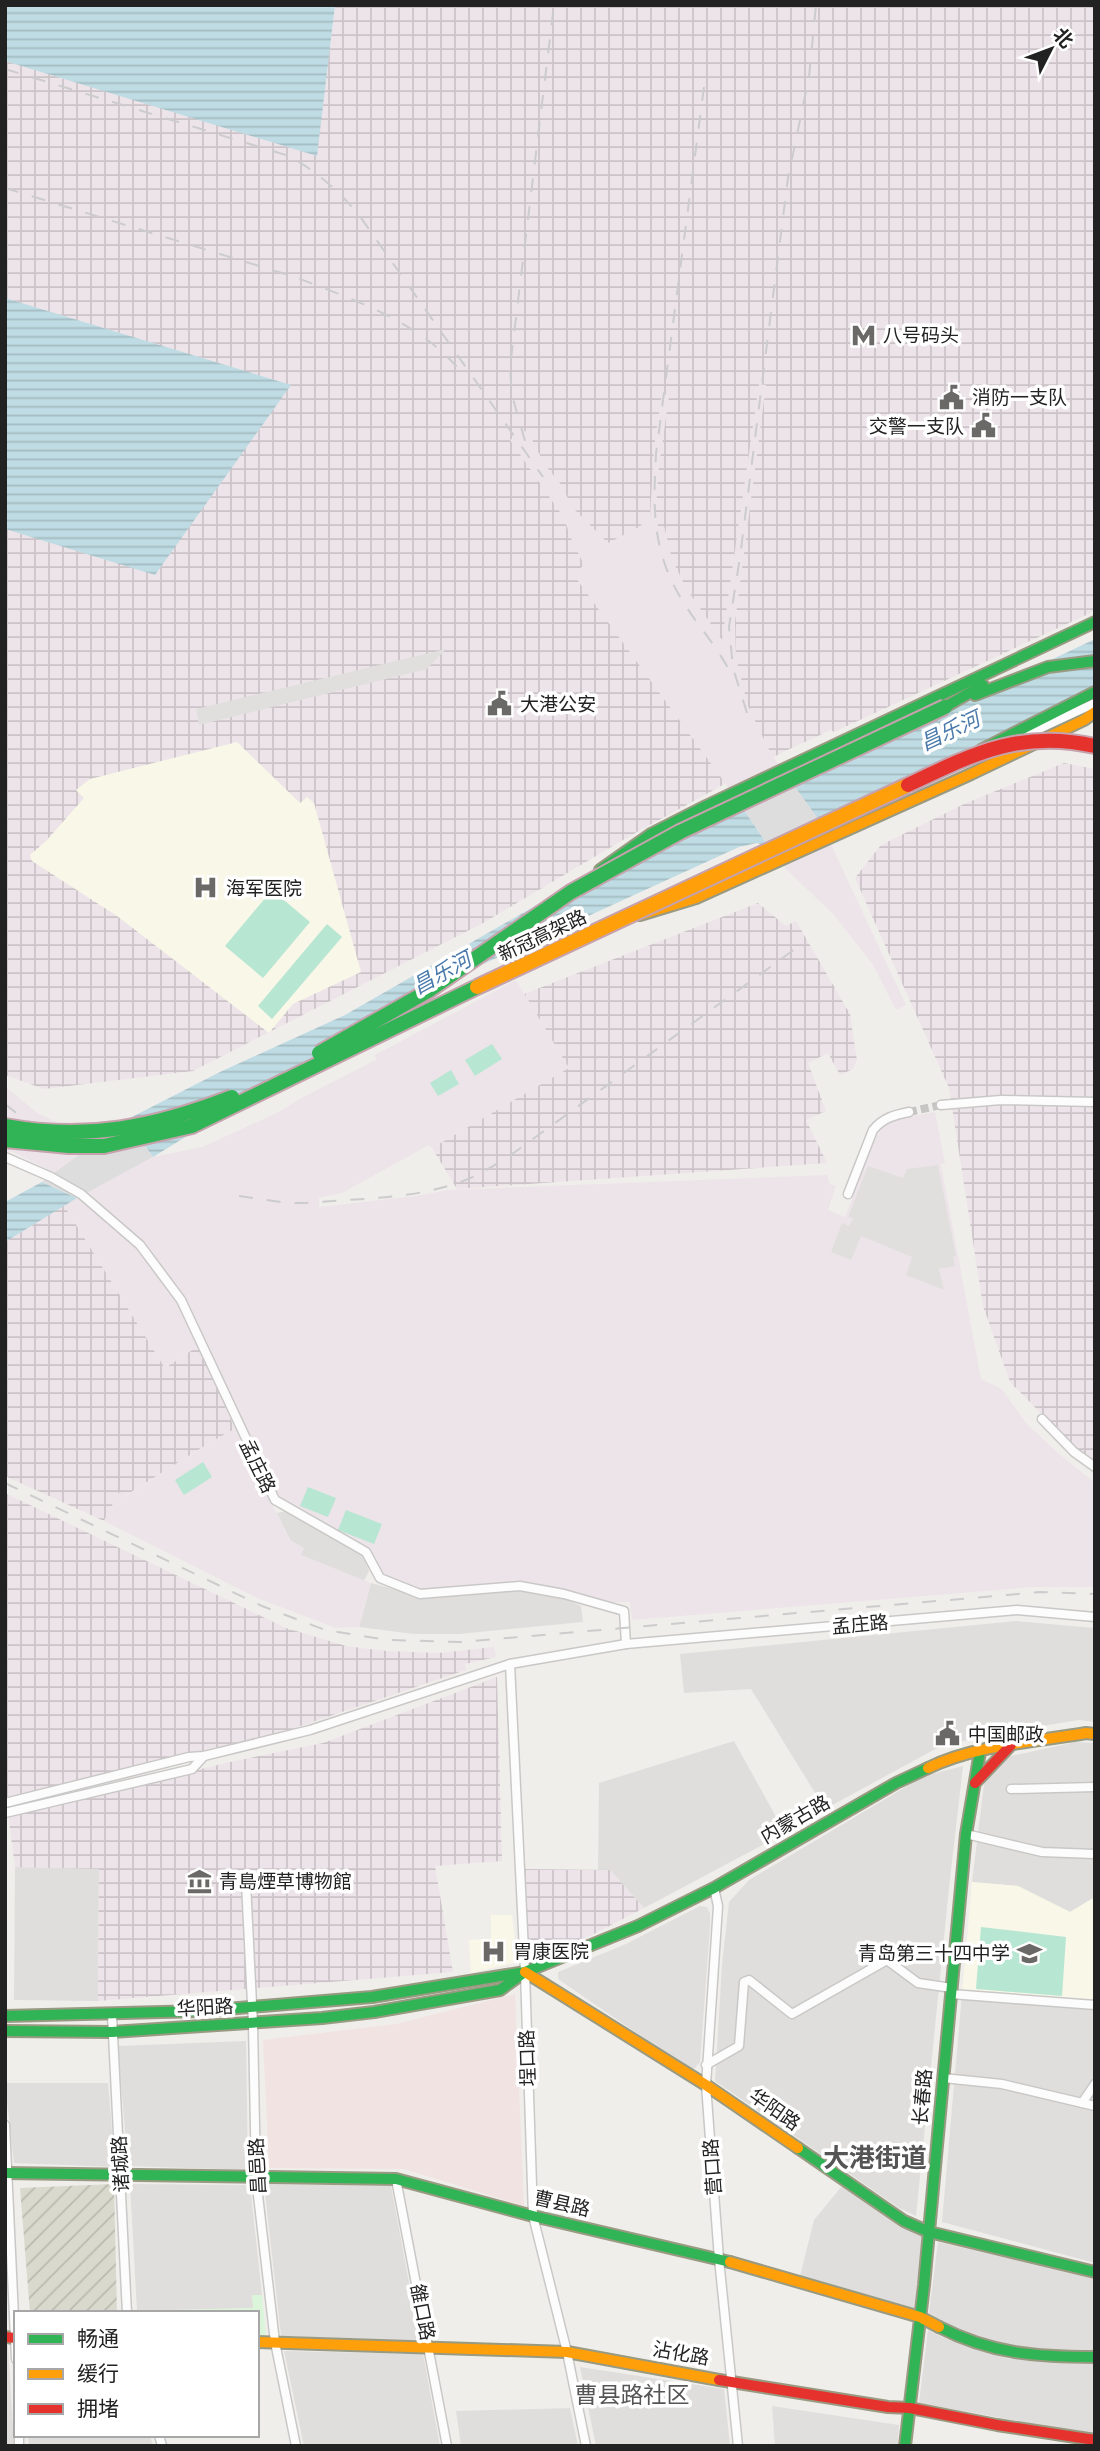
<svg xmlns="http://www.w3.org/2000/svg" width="1100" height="2451" viewBox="0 0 1100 2451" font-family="Rubik,'Noto Sans SC',sans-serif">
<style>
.residential{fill:#dfdedc}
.commercial{fill:#f1e3e1}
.industrial{fill:url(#industrial-grid)}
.education{fill:#f8f7e8}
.railway{fill:#ede4e9}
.construction{fill:url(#construction-furrows)}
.park{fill:#daf5da}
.pitch{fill:#b7e6d2}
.parking{fill:#e0dfde}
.water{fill:url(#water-rules)}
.pier{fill:#dedddd}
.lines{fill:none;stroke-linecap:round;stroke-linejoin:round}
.street-tunnel{stroke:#c7c5c3;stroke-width:8;stroke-dasharray:8 4;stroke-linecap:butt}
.street-casing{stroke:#c9c8c7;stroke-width:11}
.fast-casing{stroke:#999a82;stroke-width:14}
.slow-casing{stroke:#999a82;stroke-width:14}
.jam-casing{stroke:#999a82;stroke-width:14}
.street{stroke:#fdfcfc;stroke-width:8}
.fast{stroke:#30b455;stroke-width:10}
.slow{stroke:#ff9f0a;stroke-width:10}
.jam{stroke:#e5322d;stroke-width:10}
.rail{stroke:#ccc;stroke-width:2;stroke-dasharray:14 14;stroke-linecap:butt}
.fast-bridge-casing{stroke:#c5a2ac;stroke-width:18;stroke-linecap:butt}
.slow-bridge-casing{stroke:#c5a2ac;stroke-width:18;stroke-linecap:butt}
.jam-bridge-casing{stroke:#c5a2ac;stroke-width:18;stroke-linecap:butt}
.fast-bridge{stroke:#30b455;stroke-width:14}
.slow-bridge{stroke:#ff9f0a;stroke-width:14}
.jam-bridge{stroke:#e5322d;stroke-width:14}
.labels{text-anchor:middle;stroke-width:7;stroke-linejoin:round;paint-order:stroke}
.poi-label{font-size:19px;fill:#222;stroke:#fff;text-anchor:start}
.street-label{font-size:19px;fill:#222;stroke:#fff}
.water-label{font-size:21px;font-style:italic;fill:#4a7aab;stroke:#fff}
.quarter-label{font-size:23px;fill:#555;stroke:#fff}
.district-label{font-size:26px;font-weight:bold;fill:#555;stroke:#fff}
</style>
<defs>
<pattern id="industrial-grid" width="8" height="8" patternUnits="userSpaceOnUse" patternTransform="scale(1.75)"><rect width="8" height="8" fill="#ede4e9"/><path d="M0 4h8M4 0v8" fill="none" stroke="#cbc3c8"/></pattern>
<pattern id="construction-furrows" width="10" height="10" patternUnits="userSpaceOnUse" patternTransform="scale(1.75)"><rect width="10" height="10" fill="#d9d9cd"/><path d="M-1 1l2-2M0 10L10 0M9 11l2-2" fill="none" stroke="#babab0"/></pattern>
<pattern id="water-rules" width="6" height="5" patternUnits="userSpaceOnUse" patternTransform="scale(1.75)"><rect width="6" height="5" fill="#bfdbe3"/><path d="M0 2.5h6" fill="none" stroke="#a4bcc2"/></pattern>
</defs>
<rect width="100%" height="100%" fill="#f0eeeb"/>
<g class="residential">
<path d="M286,1511L363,1555L369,1571L364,1581L301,1555L290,1540L277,1513Z"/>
<path d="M371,1583L424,1597L520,1591L565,1599L581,1606L583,1622L459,1634H414L359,1627Z"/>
<path d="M1016,1621L1095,1628V1722L1079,1720L1000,1733L941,1746L825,1809L751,1689L684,1693L680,1654Z"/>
<path d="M734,1741L785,1833L644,1908L610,1870H598L599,1783Z"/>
<path d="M1076,1742L1095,1743V1897L1070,1912L1018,1886L972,1882L985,1776L1002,1758Z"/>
<path d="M963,1766L949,1888L916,2216L899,2208L715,2081L722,1965L729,1902L749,1880L924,1776Z"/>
<path d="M15,1867L99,1868L98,2001L14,2000Z"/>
<path d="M962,1994L1095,2005V2263L942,2222Z"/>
<path d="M246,2041L248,2170L128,2166L118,2046Z"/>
<path d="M5,2083H108L115,2167L14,2163Z"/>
<path d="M130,2184L250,2185L262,2295H252L254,2308L137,2311Z"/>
<path d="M264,2184L391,2186L420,2341L281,2336Z"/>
<path d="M842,2186L901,2228L923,2235L914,2308L800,2276L814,2220Z"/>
<path d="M938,2242L1095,2279V2350L1010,2349L949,2326L929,2313Z"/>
<path d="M928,2330L944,2338L1009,2359L1095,2361V2435L919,2403Z"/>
<path d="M5,2345H8L14,2446H5Z"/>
<path d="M284,2351L423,2354L440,2446H304Z"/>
<path d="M580,2367L724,2389L730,2446H596Z"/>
<path d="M570,2408L578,2446H461L456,2411Z"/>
<path d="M28,2435H150L153,2446H29Z"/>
</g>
<path class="commercial" d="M515,1994L524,2206L404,2169L269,2168L263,2040L396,2024Z"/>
<g class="industrial">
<path d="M335,5H1095V611L834,732L831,730L783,752L628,837L483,923L193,1071L44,1089L5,1075V529L155,574L290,385L5,298V61L316,155Z"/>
<path d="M1064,763L1095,769V1462L1074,1447L1010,1382L983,1306L949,1088L855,878L881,845L964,804Z"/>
<path d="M758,903L786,926L796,921L850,1014L857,1060L853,1069L840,1075L828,1053L808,1063L826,1111L806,1120L827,1163L457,1189L432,1148L568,1068L524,994Z"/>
<path d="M64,1205L165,1368L198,1346L235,1429L211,1442L123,1497L119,1493L104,1521L5,1476V1242Z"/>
<path d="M5,1493L286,1628L346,1646L386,1651L439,1653L494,1647L496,1657L465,1664L466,1670L280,1733L5,1798Z"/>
<path d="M497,1677L502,1861L435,1866L453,1972L98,2001L99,1869L15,1867L8,1815L230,1762L323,1743Z"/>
<path d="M524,1869L610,1870L644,1908L590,1936L528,1959Z"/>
</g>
<g class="education">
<path d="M237,742L300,803L307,797L314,803L361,972L293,1004L269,1033L117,916L32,861L30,855L46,841L84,798L76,790L90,779Z"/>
<path d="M972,1882L1018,1886L1070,1912L1095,1897V2005L962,1994Z"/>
<path d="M491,1915H512L517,1962L471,1973L469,1940L491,1939Z"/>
</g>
<g class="railway">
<path d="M759,384L766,385L735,622L736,658L748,706L771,754L821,823L906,1005L896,1010L873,965L834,915L787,870L769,847L720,776L573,574L584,565L570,536L564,518L510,440L527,430L545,465L563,487L571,506L608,543L639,527L650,517L654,447L662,393L669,396L658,474L656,510L658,526H664L672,559L686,588L722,640Z"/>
<path d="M516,980L569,1068L432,1148L429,1145L342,1193L319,1198V1207L416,1196L447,1190L827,1175L830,1184L836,1186L828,1210L845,1217L873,1143L883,1127L897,1119L935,1112L945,1163L941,1164L981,1379L1002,1389L1026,1423L1058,1453L1095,1483V1587H1035L632,1620L630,1602H602L556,1588L525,1582L425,1591L386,1578L366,1547L282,1500L275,1490L190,1306L143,1243L84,1192L49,1170L13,1152L5,1151V1086L37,1113L143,1163L153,1157L202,1147L275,1114L305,1096L376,1060L375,1055Z"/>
<path d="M77,1198L135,1244L180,1308L198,1346L165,1368L64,1205Z"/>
<path d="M235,1429L290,1540L304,1548L301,1555L371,1583L359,1627L336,1628L257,1598L104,1521L119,1492L124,1497L211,1442Z"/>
</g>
<path class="construction" d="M114,2184L117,2313H30L20,2188Z"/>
<path class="park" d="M252,2295H262L266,2334L262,2338H257V2313H138L137,2311L253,2308Z"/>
<g class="pitch">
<path d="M272,890L310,922L263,978L225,946Z"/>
<path d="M327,924L342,937L272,1019L258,1006Z"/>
<path d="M492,1044L502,1059L475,1076L465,1060Z"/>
<path d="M451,1070L459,1084L438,1096L430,1083Z"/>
<path d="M203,1462L212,1477L184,1495L175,1480Z"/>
<path d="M308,1487L336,1498L328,1517L300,1506Z"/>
<path d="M346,1510L382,1524L374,1544L338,1530Z"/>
<path d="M981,1927L1066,1937L1062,1996L976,1989Z"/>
</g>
<g class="parking">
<path d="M446,649L427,669L199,725L196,709Z"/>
<path d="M938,1165L956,1256L953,1257L955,1266L939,1269L944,1290L906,1275L912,1257L861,1236L851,1260L831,1252L842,1223L849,1226L853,1219L848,1217L868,1166L903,1178L907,1169Z"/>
<path d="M700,1906L707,1907L710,1913V1927L700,2062L694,2069L686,2067L558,1979V1972L626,1944Z"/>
<path d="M772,2406L899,2425L898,2446H775Z"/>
</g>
<g class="water">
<path d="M5,5H335L317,156L5,61Z"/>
<path d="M5,298L291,385L155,575L5,529Z"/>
<path d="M1095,639V694L821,823L792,783Z"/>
<path d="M742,807L769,847L757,843L739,847L468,971L309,1061L153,1157L126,1120L220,1072L345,1015L589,875Z"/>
<path d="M42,1182L77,1198L5,1242V1202Z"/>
</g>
<g class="pier">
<path d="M792,783L821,823L769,847L742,807Z"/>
<path d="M126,1120L153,1157L77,1198L42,1182Z"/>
</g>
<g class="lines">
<path class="street-tunnel" d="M909,1112L941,1105"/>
<defs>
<g id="street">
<path d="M1021,737L1095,703"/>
<path d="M941,1105L1001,1100L1095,1102"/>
<path d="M5,1157L51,1177L81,1194L140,1245L181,1300L275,1500L366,1552L380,1578L420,1594L520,1586L564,1594L624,1611L626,1644"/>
<path d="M848,1194L873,1130C883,1118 894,1115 909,1112"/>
<path d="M1042,1419L1074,1452L1095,1467"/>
<path d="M510,1664L525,1972L533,2216L567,2352L586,2446"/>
<path d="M1011,1789L1095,1787"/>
<path d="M5,1803L189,1757L204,1756L310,1730L510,1664L626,1644L1017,1610L1095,1617"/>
<path d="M5,1813L192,1769L204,1756"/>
<path d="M966,1834L1042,1852L1095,1854"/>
<path d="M246,1883L253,2024L256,2178L275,2342L296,2446"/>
<path d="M714,1888L718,1906L706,2085L719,2259L738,2446"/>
<path d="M951,1994L1095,2005"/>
<path d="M112,2015L127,2313"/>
<path d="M706,2065L739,2046L744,1982L749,1980L792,2014L887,1960L918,1983L952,1988"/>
<path d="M943,2078L1002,2084L1095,2106"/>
<path d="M1082,2103L1095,2084"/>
<path d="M5,2125L16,2359"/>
<path d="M396,2179L447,2446"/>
<path d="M19,2435V2446"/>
<path d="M159,2435L162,2446"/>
</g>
<g id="fast">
<path d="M975,695L1048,667L1095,661"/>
<path d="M945,707L983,685"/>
<path d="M981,750L1095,692"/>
<path d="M600,870L651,834L706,806L1095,622"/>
<path d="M5,2016L202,2011L372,1997L525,1972L638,1926L714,1888L896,1783L928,1768"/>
<path d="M5,2031L112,2032L322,2018L374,2012L500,1990L522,1974"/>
<path d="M798,2148L904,2221L929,2232L1095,2272"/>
<path d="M5,2173L396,2179L533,2216L730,2262"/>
<path d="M939,2327C992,2354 1037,2357 1095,2357"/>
<path d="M905,2446L924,2285L966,1834L980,1752"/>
</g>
<g id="slow">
<path d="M640,915L696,898L971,774L1084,720L1095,712"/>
<path d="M928,1768C976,1745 1033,1742 1086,1733L1095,1734"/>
<path d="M525,1972L706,2085L798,2148"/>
<path d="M730,2262L920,2317L939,2327"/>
<path d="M257,2342L567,2352L719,2380"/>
</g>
<g id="jam">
<path d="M975,1783L1011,1745"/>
<path d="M5,2337L16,2338"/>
<path d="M719,2380L888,2407L910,2408L997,2425L1095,2440"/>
</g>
</defs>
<use href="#street" class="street-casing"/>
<use href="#fast" class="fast-casing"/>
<use href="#slow" class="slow-casing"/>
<use href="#jam" class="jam-casing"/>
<use href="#street" class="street"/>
<use href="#fast" class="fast"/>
<use href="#slow" class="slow"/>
<use href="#jam" class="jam"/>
<g class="rail">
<path d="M5,69L289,156C316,171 339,191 359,215L543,477"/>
<path d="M704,87L656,454C653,509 652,551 682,600C697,625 717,646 730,672"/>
<path d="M5,188L295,277C351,299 416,320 457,367"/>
<path d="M525,441L512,395L510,367L554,5"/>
<path d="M747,713L733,668L729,627L740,557L788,178L809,77L816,5"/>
<path d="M5,1104L24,1119L49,1134"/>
<path d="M239,1196L287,1203H306C358,1198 413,1200 463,1181C482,1174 498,1163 515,1152L795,949"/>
<path d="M5,1483L262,1606L325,1630L388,1640L461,1642L1007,1595L1040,1592L1095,1594"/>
</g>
<defs>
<g id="fast-bridge">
<path d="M319,1053L428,991L571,892L680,832L945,707"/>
<path d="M5,1126C87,1141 155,1127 232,1097"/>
<path d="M5,1140L69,1146H104L192,1126L477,987"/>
</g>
<path id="slow-bridge" d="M477,987L908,785"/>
<path id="jam-bridge" d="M908,785C973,754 1021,729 1095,746"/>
</defs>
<use href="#fast-bridge" class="fast-bridge-casing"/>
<use href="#slow-bridge" class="slow-bridge-casing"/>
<use href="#jam-bridge" class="jam-bridge-casing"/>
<use href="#fast-bridge" class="fast-bridge"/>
<use href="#slow-bridge" class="slow-bridge"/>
<use href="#jam-bridge" class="jam-bridge"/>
</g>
<defs>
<symbol id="metro-bare" viewBox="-9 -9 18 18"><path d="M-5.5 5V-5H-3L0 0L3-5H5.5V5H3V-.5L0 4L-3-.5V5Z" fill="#6a6968" stroke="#fff" stroke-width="2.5" paint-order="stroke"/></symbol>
<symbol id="civic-bare" viewBox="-9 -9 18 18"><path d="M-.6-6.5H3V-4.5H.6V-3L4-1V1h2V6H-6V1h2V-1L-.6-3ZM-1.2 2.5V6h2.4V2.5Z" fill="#6a6968" stroke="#fff" stroke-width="2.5" paint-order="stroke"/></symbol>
<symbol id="hospital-bare" viewBox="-9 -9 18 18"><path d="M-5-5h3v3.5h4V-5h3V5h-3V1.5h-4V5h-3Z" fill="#6a6968" stroke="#fff" stroke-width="2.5" paint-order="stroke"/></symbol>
<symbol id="museum-bare" viewBox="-9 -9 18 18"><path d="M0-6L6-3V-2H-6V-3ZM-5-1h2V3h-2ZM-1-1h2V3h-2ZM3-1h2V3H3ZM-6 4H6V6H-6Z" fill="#6a6968" stroke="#fff" stroke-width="2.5" paint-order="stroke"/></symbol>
<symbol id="school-bare" viewBox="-9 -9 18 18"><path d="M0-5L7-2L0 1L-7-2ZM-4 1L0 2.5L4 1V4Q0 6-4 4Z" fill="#6a6968" stroke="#fff" stroke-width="2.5" paint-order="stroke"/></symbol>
</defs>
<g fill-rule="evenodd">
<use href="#metro-bare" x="846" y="318" width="35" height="35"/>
<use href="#civic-bare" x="934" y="380" width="35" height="35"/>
<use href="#civic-bare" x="966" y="408" width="35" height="35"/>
<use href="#civic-bare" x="482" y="686" width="35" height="35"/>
<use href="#hospital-bare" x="188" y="870" width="35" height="35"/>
<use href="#civic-bare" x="930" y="1716" width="35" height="35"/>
<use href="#museum-bare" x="182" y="1864" width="35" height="35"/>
<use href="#hospital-bare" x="476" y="1934" width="35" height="35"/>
<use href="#school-bare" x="1012" y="1936" width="35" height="35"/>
</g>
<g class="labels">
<g class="poi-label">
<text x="883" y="342">八号码头</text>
<text x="972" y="404">消防一支队</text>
<text x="964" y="433" text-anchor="end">交警一支队</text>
<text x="520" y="711">大港公安</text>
<text x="226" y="895">海军医院</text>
<text x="968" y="1741">中国邮政</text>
<text x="219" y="1888">青島煙草博物館</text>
<text x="513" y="1958">胃康医院</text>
<text x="1010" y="1960" text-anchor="end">青岛第三十四中学</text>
</g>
<g class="street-label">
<text transform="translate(542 935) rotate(-25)" y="7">新冠高架路</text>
<text transform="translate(258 1466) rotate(64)" y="7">孟庄路</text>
<text transform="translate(860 1624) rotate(-5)" y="7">孟庄路</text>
<text transform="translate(795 1819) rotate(-30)" y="7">内蒙古路</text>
<text transform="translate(205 2007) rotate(-3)" y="7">华阳路</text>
<text transform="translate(527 2058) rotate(-92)" y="7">埕口路</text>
<text transform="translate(922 2097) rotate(-85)" y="7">长春路</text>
<text transform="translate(775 2109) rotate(35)" y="7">华阳路</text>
<text transform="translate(120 2164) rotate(-93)" y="7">诸城路</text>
<text transform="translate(257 2166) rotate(-93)" y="7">昌邑路</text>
<text transform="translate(712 2167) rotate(-94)" y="7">营口路</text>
<text transform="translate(562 2203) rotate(13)" y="7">曹县路</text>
<text transform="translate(423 2312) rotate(79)" y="7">雒口路</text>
<text transform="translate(681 2353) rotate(10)" y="7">沾化路</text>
</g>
<g class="water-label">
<text transform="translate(950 731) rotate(-25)" y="7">昌乐河</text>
<text transform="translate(442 973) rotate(-29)" y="7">昌乐河</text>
</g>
<g class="quarter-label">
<text x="632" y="2403">曹县路社区</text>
</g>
<g class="district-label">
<text x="875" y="2167">大港街道</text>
</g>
</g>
<rect width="1100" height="2451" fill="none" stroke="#222222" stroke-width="14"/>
<rect x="14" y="2311" width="245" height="126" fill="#ffffff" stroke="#a7a7a7" stroke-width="2"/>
<rect x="28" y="2334" width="35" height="10" fill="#30b455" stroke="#a7a7a7" stroke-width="2"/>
<text x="77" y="2346" font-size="21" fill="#222222">畅通</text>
<rect x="28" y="2369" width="35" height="10" fill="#ff9f0a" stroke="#a7a7a7" stroke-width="2"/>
<text x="77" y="2381" font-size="21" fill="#222222">缓行</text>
<rect x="28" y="2404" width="35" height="10" fill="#e5322d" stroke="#a7a7a7" stroke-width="2"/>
<text x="77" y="2416" font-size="21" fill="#222222">拥堵</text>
<g transform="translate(1051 49) rotate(48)" stroke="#ffffff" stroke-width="5" paint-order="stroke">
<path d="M0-5L12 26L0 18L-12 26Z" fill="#222222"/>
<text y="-10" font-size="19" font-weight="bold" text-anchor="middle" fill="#222222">北</text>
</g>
</svg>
